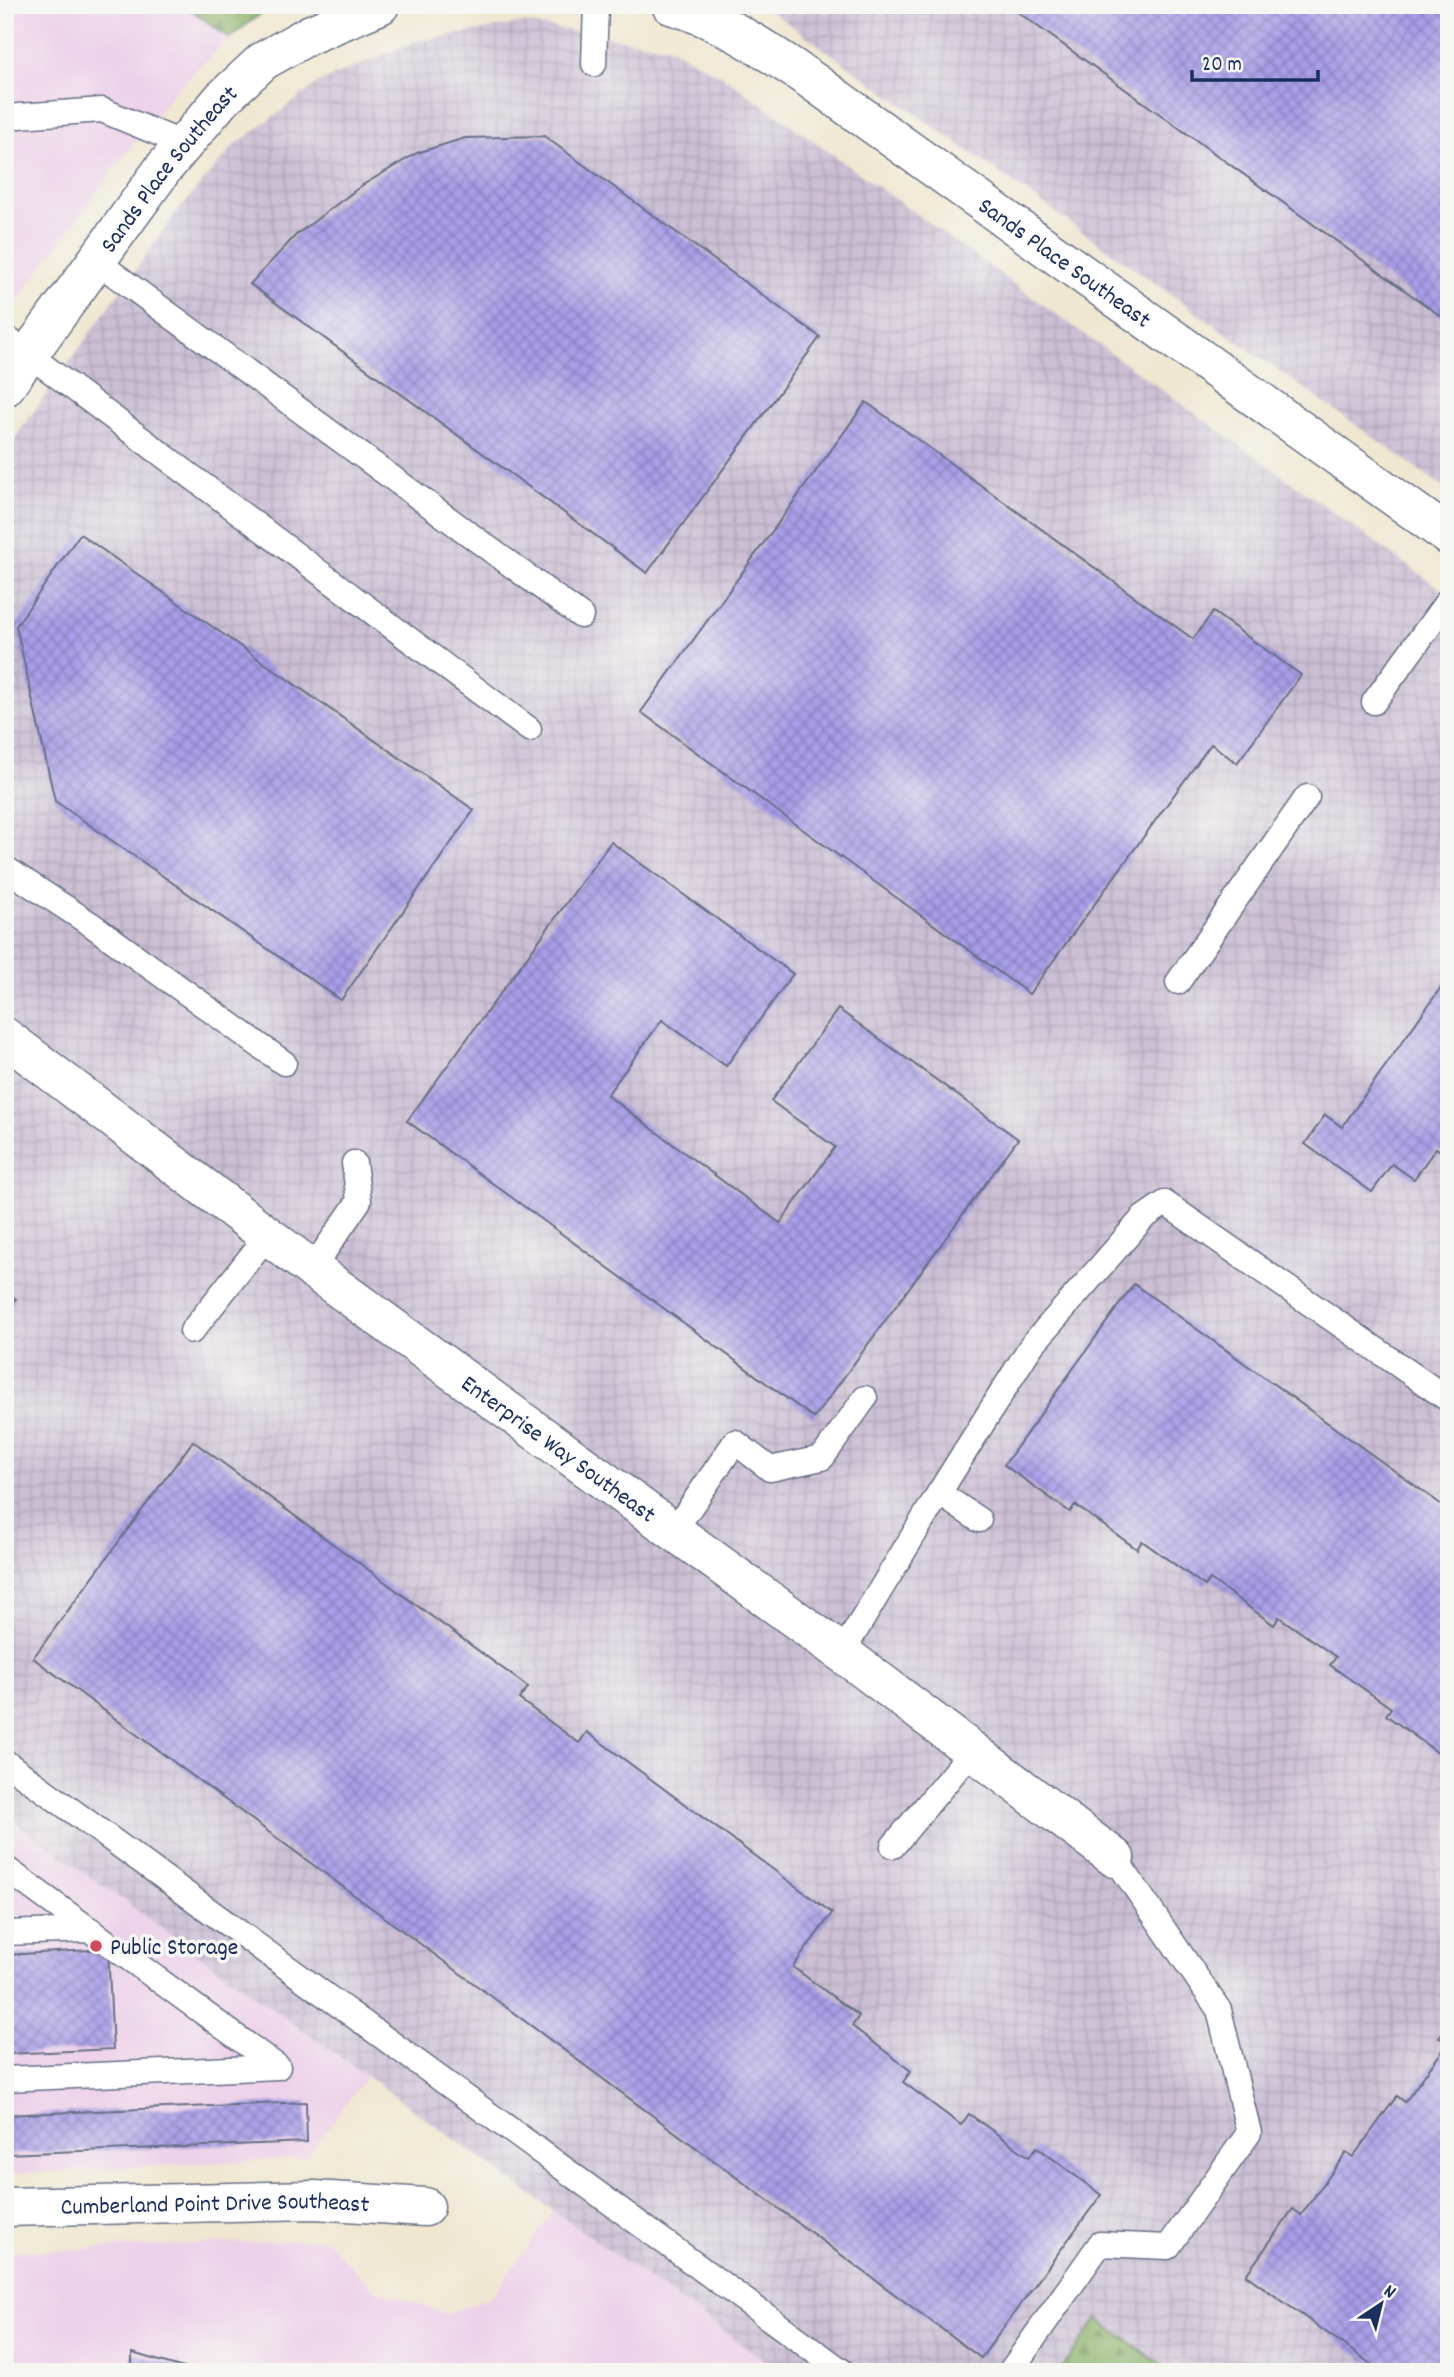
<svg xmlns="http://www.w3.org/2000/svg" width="1454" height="2377" viewBox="0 0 1454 2377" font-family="Dekko,sans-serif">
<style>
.built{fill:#edd1e9}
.industrial{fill:url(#industrial-grid)}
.forest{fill:url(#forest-firs);stroke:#527062;stroke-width:2}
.building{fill:url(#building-cross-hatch)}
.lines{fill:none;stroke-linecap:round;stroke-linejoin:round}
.service-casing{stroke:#666f86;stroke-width:27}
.minor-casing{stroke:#666f86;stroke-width:41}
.service{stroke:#fff;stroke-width:24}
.minor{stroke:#fff;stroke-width:38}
.poi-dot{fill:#d1495b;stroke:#f6f6f2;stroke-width:2.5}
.labels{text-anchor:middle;stroke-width:7;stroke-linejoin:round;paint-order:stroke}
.street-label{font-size:24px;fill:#1b2f5e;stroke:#f6f6f2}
.poi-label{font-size:24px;fill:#1b2f5e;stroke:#f6f6f2;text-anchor:start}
</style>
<defs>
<pattern id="industrial-grid" width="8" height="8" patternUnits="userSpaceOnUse" patternTransform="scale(1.75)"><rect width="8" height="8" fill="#ccbfd4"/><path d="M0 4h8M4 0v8" fill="none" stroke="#afa4b8"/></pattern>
<pattern id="forest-firs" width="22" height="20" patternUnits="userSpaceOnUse" patternTransform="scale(1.75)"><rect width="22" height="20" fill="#8ab066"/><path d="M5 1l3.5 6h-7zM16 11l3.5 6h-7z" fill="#709057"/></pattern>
<pattern id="building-cross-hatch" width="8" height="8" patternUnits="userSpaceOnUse" patternTransform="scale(1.75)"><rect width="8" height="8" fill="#a99ee8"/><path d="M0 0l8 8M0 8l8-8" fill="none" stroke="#8981bf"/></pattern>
</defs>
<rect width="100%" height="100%" fill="#f6f6f2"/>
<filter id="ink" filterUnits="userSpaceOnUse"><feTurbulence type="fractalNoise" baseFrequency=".0143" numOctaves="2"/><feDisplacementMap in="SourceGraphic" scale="14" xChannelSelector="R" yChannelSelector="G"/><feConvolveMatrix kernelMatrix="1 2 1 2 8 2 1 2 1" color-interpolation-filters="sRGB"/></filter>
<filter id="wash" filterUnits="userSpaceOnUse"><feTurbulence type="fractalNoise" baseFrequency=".00686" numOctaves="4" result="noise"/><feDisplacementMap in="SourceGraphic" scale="28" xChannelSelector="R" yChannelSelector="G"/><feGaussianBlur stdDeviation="1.57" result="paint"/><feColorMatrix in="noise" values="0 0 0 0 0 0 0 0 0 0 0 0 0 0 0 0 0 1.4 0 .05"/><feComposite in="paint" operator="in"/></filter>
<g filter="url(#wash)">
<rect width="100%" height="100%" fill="#f0e7d0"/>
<g class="built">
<path d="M5,5H148L190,9L229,38L175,91L112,171L5,318Z"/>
<path d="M5,1815L367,2076L305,2158L5,2174Z"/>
<path d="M554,2211L781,2372H5V2252L325,2239L374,2289L447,2314L491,2297Z"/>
</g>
<g class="industrial">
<path d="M762,5H1449V491Z"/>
<path d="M522,23L669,47L727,79L1449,595V2372H1171L1099,2319L1059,2372H781L554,2211L5,1815V452L177,212L234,146L320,82L414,42Z"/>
</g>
<g class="forest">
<path d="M148,5H272L229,38L190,9Z"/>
<path d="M1098,2319L1171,2372H1059Z"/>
</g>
<g id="blocks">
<g class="building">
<path d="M1008,5H1449V322Z"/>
<path d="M544,136L820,337L647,573L250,284L296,235L361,186L417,153L465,138Z"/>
<path d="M866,402L1193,639L1213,612L1301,675L1237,763L1211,744L1029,994L641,712Z"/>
<path d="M80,534L474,810L341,1000L55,801L16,626Z"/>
<path d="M611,842L793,974L726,1066L662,1020L607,1095L694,1160L780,1223L835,1147L771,1101L838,1009L1018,1139L814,1418L407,1121Z"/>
<path d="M1449,976V1157L1436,1148L1414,1179L1392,1164L1372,1192L1305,1144L1325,1115L1342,1127Z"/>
<path d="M1134,1284L1449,1510V1761L1386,1715L1391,1708L1330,1665L1336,1657L1279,1617L1274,1625L1210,1579L1205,1586L1142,1541L1137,1549L1075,1505L1070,1512L1004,1465Z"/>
<path d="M5,1291L16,1299L5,1313Z"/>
<path d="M193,1441L528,1687L519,1699L579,1743L587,1732L832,1913L793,1967L859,2016L852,2026L911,2071L903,2082L961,2125L969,2114L1029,2157L1037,2147L1101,2195L981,2358L33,1658Z"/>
<path d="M108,1949L113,2049L5,2054V1955Z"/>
<path d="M1449,2024V2372H1382L1246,2275L1293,2209L1301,2215L1346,2153L1353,2157L1397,2096L1405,2102L1448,2043L1439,2037Z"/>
<path d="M306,2102L307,2142L5,2154V2115Z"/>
<path d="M132,2353L194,2371V2372H132Z"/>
</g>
</g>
</g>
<g filter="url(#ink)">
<use href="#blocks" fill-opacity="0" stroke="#666f86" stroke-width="2"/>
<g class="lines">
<defs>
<g id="service">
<path d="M594,64L596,5"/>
<path d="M5,117L102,110L184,144"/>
<path d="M96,261L581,616"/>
<path d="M5,337L529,729"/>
<path d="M1374,702L1449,599"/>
<path d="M5,868L92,925L284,1063"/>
<path d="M1178,982L1307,797"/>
<path d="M312,1269L359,1201L354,1163"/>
<path d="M192,1331L268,1235"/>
<path d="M979,1520L939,1493L1031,1346L1143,1218L1165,1203L1449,1400"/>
<path d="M674,1531L735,1442L770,1469L822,1458L865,1398"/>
<path d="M842,1653L939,1493"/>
<path d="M5,1762L843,2372"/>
<path d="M893,1846L972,1751"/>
<path d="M5,1868L278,2067L5,2079"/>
<path d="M5,1933L91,1930"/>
<path d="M1010,2372L1100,2244L1168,2247L1249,2133L1219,2010L1115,1858"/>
</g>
<g id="minor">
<path id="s1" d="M671,5C723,20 767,51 811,80L1449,536"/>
<path id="s2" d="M5,387L163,169L222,99L263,61L309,35L380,5"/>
<path id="s3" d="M5,1037L312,1269L842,1653L1115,1858"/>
<path id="s4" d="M5,2207L315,2200L425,2207"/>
</g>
</defs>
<use href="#service" class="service-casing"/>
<use href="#minor" class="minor-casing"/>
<use href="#service" class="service"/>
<use href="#minor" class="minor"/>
</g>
</g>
<circle class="poi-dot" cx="96" cy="1946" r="7"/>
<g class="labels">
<g class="street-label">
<text dy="8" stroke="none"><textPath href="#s2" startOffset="273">Sands Place Southeast</textPath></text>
<text dy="8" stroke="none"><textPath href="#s1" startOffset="472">Sands Place Southeast</textPath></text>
<text dy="8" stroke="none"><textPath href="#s3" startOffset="690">Enterprise Way Southeast</textPath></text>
<text dy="8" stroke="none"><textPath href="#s4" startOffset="210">Cumberland Point Drive Southeast</textPath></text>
</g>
<g class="poi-label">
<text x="110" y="1954">Public Storage</text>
</g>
</g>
<rect width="1454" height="2377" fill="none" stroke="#f6f6f2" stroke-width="28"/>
<g transform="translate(1381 2304) rotate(35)" stroke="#f6f6f2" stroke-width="5" paint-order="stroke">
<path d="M0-5L12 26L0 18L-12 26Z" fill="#1b2f5e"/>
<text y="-10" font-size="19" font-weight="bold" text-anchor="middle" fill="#1b2f5e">N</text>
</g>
<path d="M1192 70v10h126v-10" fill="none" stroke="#1b2f5e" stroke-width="3.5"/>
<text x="1202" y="70" font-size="21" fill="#1b2f5e" stroke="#f6f6f2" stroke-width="5" paint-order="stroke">20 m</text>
</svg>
